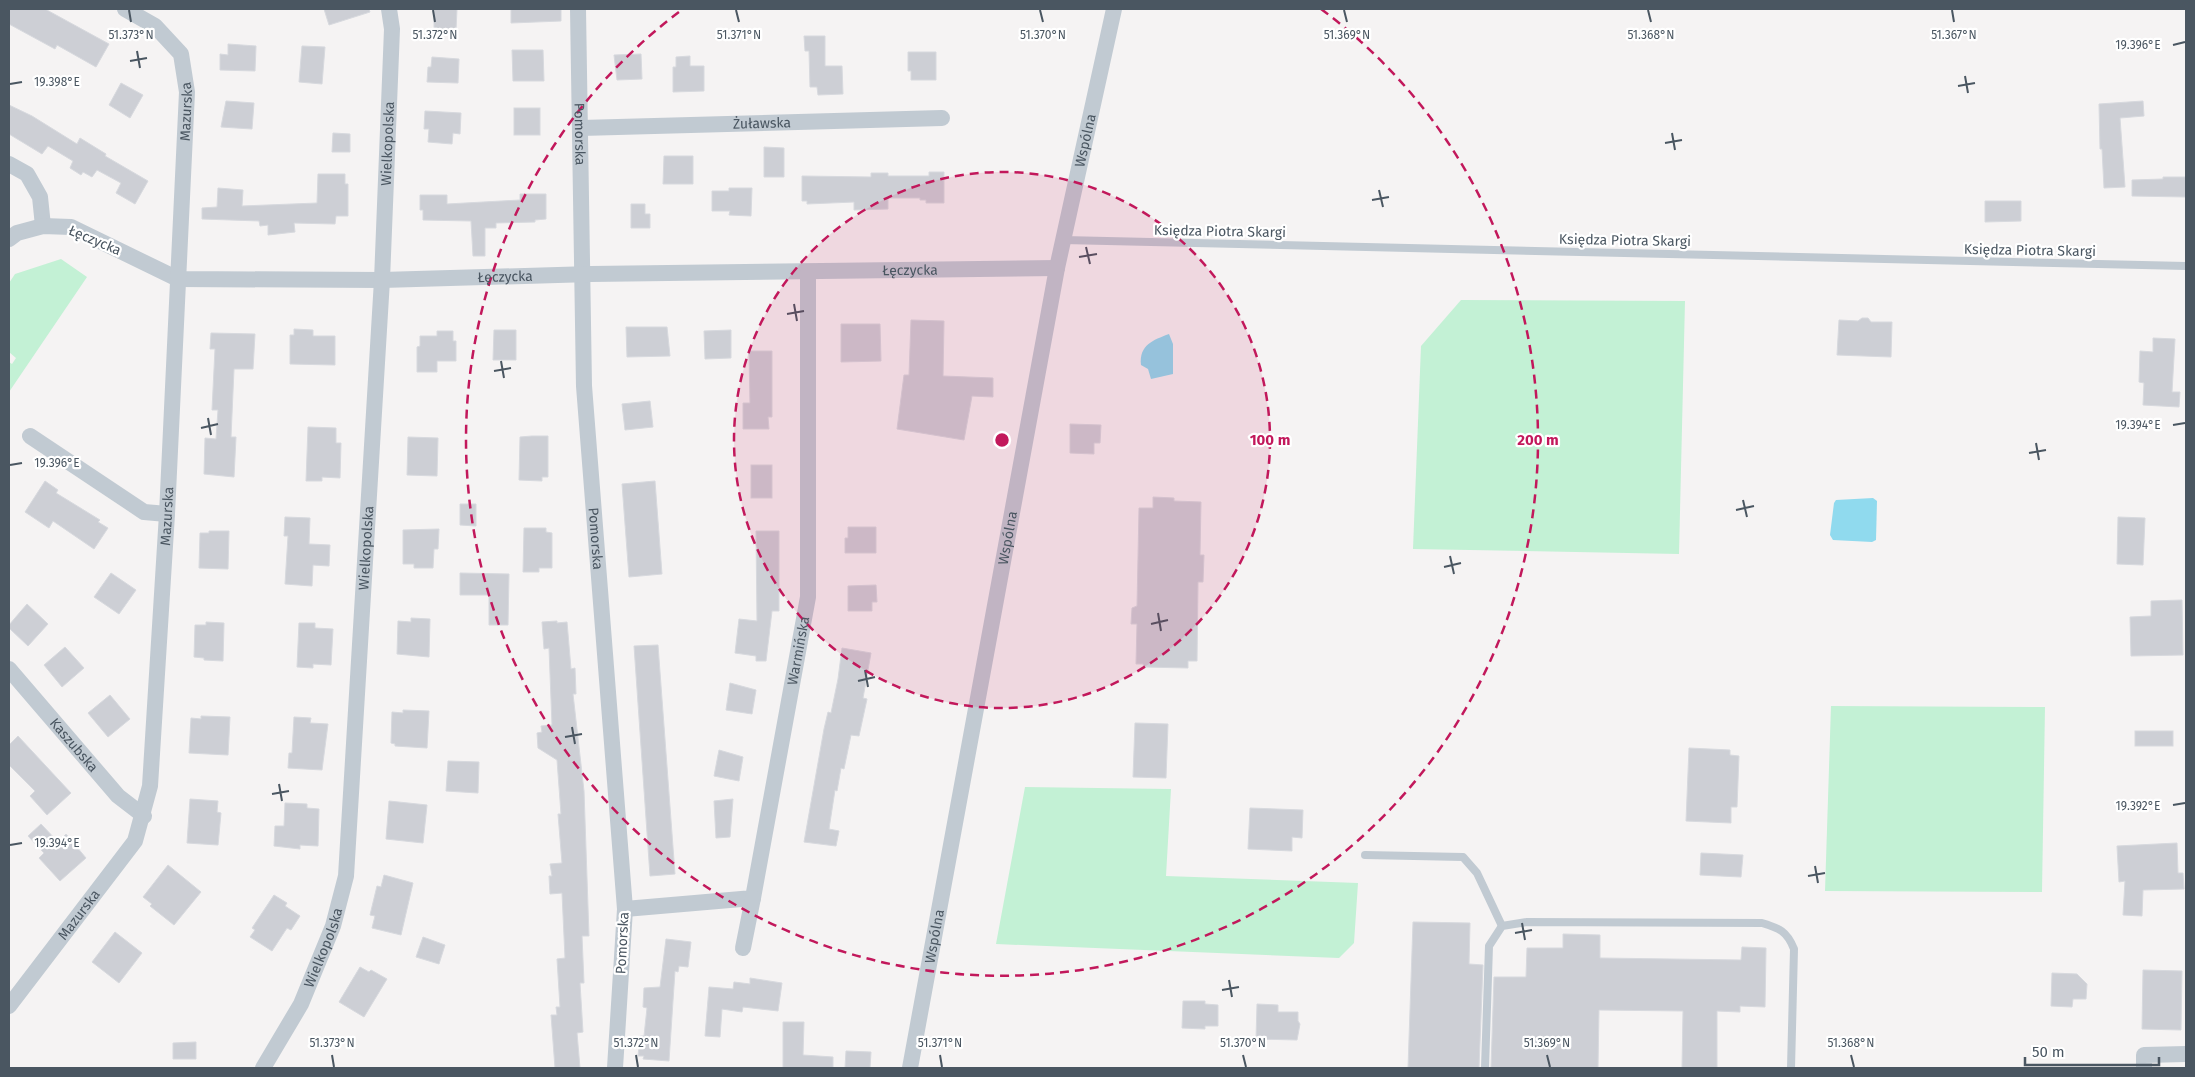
<svg xmlns="http://www.w3.org/2000/svg" width="2195" height="1077" viewBox="0 0 2195 1077" font-family="'Fira Sans',sans-serif">
<style>
.green{fill:#c3f1d5}
.water{fill:#90daee}
.building{fill:#cdcfd5;stroke:#d7d9de}
.lines{fill:none;stroke-linecap:round;stroke-linejoin:round}
.lane{stroke:#c1cad2;stroke-width:8}
.street{stroke:#c1cad2;stroke-width:16}
.ticks{fill:none;stroke:#4a5661;stroke-width:2}
.ring{fill:none;stroke:#c2185b;stroke-width:2.5;stroke-dasharray:9 6}
.labels{text-anchor:middle;stroke-width:4.5;stroke-linejoin:round;paint-order:stroke}
.street-label{font-size:14px;fill:#4a5661;stroke:#fff}
.ticks-label{font-size:12px;text-anchor:middle;fill:#4a5661;stroke:#fff;stroke-width:4.5;stroke-linejoin:round;paint-order:stroke}
.centre{fill:#c2185b;stroke:#fff;stroke-width:2.5}
.ring-label{font-size:15px;text-anchor:middle;font-weight:bold;fill:#c2185b;stroke:#fff;stroke-width:4.5;stroke-linejoin:round;paint-order:stroke}
</style>
<rect width="100%" height="100%" fill="#f5f3f3"/>
<g class="green">
<path d="M61,259L87,277L9,392V362L12,364L16,358L9,352V283L15,274Z"/>
<path d="M1461,300L1685,301L1679,554L1413,549L1421,346Z"/>
<path d="M1831,706L2045,707L2042,892L1825,891Z"/>
<path d="M1025,787L1171,789L1166,876L1358,883L1354,943L1339,958L996,944Z"/>
</g>
<g class="water">
<path d="M1169,334L1173,344V374L1151,379L1148,369L1141,365C1139,345 1153,340 1169,334Z"/>
<path d="M1873,498L1877,501L1876,540L1872,542L1833,540L1830,535L1834,503L1836,500Z"/>
</g>
<g class="building">
<path d="M9,9H45L109,44L96,67L57,45L55,49L9,24Z"/>
<path d="M324,9H369L370,12L329,25Z"/>
<path d="M434,9H457L456,30H434Z"/>
<path d="M511,9H561V21L511,23Z"/>
<path d="M804,36H825V66H842L843,94L818,95L817,87H810L809,51H805Z"/>
<path d="M228,44L256,46L255,71L220,70V54L228,55Z"/>
<path d="M302,46L325,47L322,84L299,82Z"/>
<path d="M512,50H543L544,81H513Z"/>
<path d="M908,52H936V80H911V71H908Z"/>
<path d="M641,54L642,79L617,80L614,55Z"/>
<path d="M690,56V66H704V91L673,92V67H676V57Z"/>
<path d="M432,57L459,59L458,83L427,82L428,67H431Z"/>
<path d="M121,83L143,95L130,118L109,105Z"/>
<path d="M226,101L254,103L252,129L221,127Z"/>
<path d="M2143,101L2144,116L2120,118L2125,187L2104,188L2102,149H2100L2099,104Z"/>
<path d="M9,105L32,116L77,144L80,138L106,154L105,156L148,181L135,204L116,193L121,183L97,170L92,177L83,172L81,175L70,168L73,161L48,146L42,154L9,134Z"/>
<rect x="514" y="108" width="26" height="27"/>
<path d="M425,111L461,113L460,134L453,133L452,144L428,142L429,129H424Z"/>
<path d="M333,133L350,134V152H332Z"/>
<path d="M764,147L784,148V177H764Z"/>
<path d="M664,156H693V184H663Z"/>
<path d="M929,172H944V203H926V200H920V198H888V209L854,210V202L807,204V201H802V176L871,177V173H888V176H929Z"/>
<path d="M318,174H345V184H348V216H336L335,224L294,223L295,232L268,235V225L260,226L259,221L202,219V208L217,207L218,188L243,190L242,206L317,203Z"/>
<path d="M2163,177H2186V197L2132,196V180L2163,179Z"/>
<path d="M729,188H752L751,216L729,215L730,211H712V191H729Z"/>
<path d="M520,194H546V219L535,220V222L496,223V228H485V256H473L471,221L423,220V210H420V195H447V204L520,200Z"/>
<path d="M1985,201H2021V221L1985,222Z"/>
<path d="M631,204H645V214H650V228H631Z"/>
<path d="M1862,318H1868L1871,322H1892L1891,357L1837,355L1839,320L1858,321Z"/>
<path d="M911,320L944,321L943,376L993,378V397L972,396L964,440L897,429L904,375H909Z"/>
<path d="M841,324H880L881,361L841,362Z"/>
<path d="M626,327H667L670,356L627,357Z"/>
<path d="M294,329L313,330V336H335V365L290,364V335H294Z"/>
<path d="M494,330H516V360H493Z"/>
<path d="M731,330V358L705,359L704,331Z"/>
<path d="M437,331H453V341H456V361H437V372H417V347L420,346V336H437Z"/>
<path d="M211,333L255,334L253,369H234L231,437H236L234,477L204,474L205,438L216,439L218,410H212L215,349H210Z"/>
<path d="M2153,338L2175,339L2172,392H2180L2179,407L2143,405L2144,383L2139,382L2140,351L2153,352Z"/>
<path d="M749,351H772V417H768L769,429H743V403H750Z"/>
<path d="M650,401L653,427L625,430L622,404Z"/>
<path d="M1070,424L1101,425L1100,443H1094V454L1070,453Z"/>
<path d="M308,427L336,428V443H341L340,478L322,477V481H306Z"/>
<path d="M532,436H548V477H542V481L519,480L520,437Z"/>
<path d="M408,437L438,438L437,476L407,475Z"/>
<rect x="751" y="465" width="21" height="33"/>
<path d="M45,481L58,490L56,493L100,520L98,522L108,528L94,549L53,521L49,528L25,512Z"/>
<path d="M655,481L662,574L629,577L622,484Z"/>
<path d="M1153,497L1174,498V501L1201,502L1200,555H1204L1203,582H1198L1197,661H1188V668L1144,667L1143,664H1136L1137,624H1131L1132,608L1137,606L1139,508H1153Z"/>
<path d="M460,504H476V526L460,525Z"/>
<path d="M285,517L310,518L309,544L330,545L329,566L313,565L312,586L285,584L288,536H284Z"/>
<path d="M2118,517L2145,518L2143,565L2117,564Z"/>
<path d="M848,527H876V553H845V538H848Z"/>
<path d="M524,528H546V532L552,533V568H539V572H523Z"/>
<path d="M439,529L438,549H434L433,568H414V564H403V530Z"/>
<path d="M209,531H229L228,569L199,568L200,533H209Z"/>
<path d="M756,531H779V611H772L766,661H756V656L735,653L739,619L757,621Z"/>
<path d="M111,573L136,590L119,614L94,597Z"/>
<path d="M460,573L509,574L508,625H489V595H460Z"/>
<path d="M876,585L877,602H872V611H848V586Z"/>
<path d="M2182,600L2183,655L2131,656L2130,617L2151,616V601Z"/>
<path d="M27,604L48,624L28,646L9,628V625Z"/>
<path d="M411,618L430,619L429,657L397,654L398,621L411,622Z"/>
<path d="M557,621V623L567,622L571,669L575,668L576,694H573L584,791L589,936H582L584,983H580L583,1032L577,1033L580,1068H555L551,1015H557L556,1007H560L557,959L565,958L562,893L550,894L549,876H552L550,864L562,863L558,814H561L557,760L538,748L537,733L542,732L541,726L552,725L549,648L544,649L542,622Z"/>
<path d="M206,622L224,623L223,661L204,660V658L194,657L195,625H206Z"/>
<path d="M299,623H315V628L333,629L331,665L313,664V668L297,667Z"/>
<path d="M658,645L675,874L650,876L634,646Z"/>
<path d="M65,647L84,668L62,687L44,665Z"/>
<path d="M842,648L871,653L863,698L867,699L859,736L851,735L844,769L841,768L837,791L835,790L829,829L839,831L836,846L804,842L824,729L828,712L831,713L838,679Z"/>
<path d="M730,683L756,690L752,714L726,710Z"/>
<path d="M110,695L130,719L108,737L88,713Z"/>
<path d="M403,710L429,711L427,748L395,746V744L391,743L392,712L403,713Z"/>
<path d="M201,716L230,717L228,755L189,753L191,718L201,719Z"/>
<path d="M294,717L311,718L310,723L328,724L322,770L288,768L289,753H292Z"/>
<path d="M1135,723L1168,724L1166,778L1133,777Z"/>
<rect x="2135" y="731" width="38" height="15"/>
<path d="M18,736L71,793L47,815L30,796L35,791L9,765V745Z"/>
<path d="M1689,748L1730,750V755L1739,756L1737,807H1731V823L1686,821Z"/>
<path d="M719,750L743,757L739,781L714,776Z"/>
<path d="M448,761L479,762L478,793L446,791Z"/>
<path d="M190,799L218,801L217,812L221,813L218,845L187,843Z"/>
<path d="M733,799L730,837L716,838L714,801Z"/>
<path d="M389,801L427,805L423,843L386,839Z"/>
<path d="M285,803L307,804V808L319,809L318,846L300,845V849L274,846L275,826H284Z"/>
<path d="M1250,808L1303,810L1302,838L1292,837V851L1248,849Z"/>
<path d="M41,824L58,842L66,834L86,858L60,881L39,858L44,853L28,836Z"/>
<path d="M2177,843L2178,873H2183L2184,889L2143,890L2142,916L2123,915L2125,881L2119,882L2117,846Z"/>
<path d="M1701,853L1743,855L1741,877L1700,875Z"/>
<path d="M168,865L201,892L174,925L150,906L152,904L143,897Z"/>
<path d="M384,875L413,883L401,935L372,928L375,916L370,915L377,886L381,887Z"/>
<path d="M274,895L287,903L285,906L300,916L291,930L287,928L272,951L250,937L255,930L252,928Z"/>
<path d="M1413,922L1470,923L1469,964L1483,965L1479,1068H1408Z"/>
<path d="M115,932L142,953L119,983L92,962Z"/>
<path d="M1563,934L1600,935V958L1741,960L1742,947L1766,948L1765,1007L1740,1006V1012L1717,1011V1068H1682L1683,1011L1599,1010L1598,1068H1491L1494,977H1526L1527,948H1563Z"/>
<path d="M423,937L445,945L439,964L416,957Z"/>
<path d="M666,939L691,942L688,967L679,966L678,972L675,971L669,1061L643,1059L644,1056H638L640,1036H644L647,1008L643,1007L644,988L660,987Z"/>
<path d="M360,967L369,972L371,970L387,979L364,1017L339,1002Z"/>
<path d="M2143,970L2182,971L2181,1030L2142,1029Z"/>
<path d="M2052,973L2077,974L2087,984L2086,999H2073L2072,1007L2051,1006Z"/>
<path d="M750,978L782,983L778,1011L743,1007L742,1012L722,1009L720,1037L705,1036L709,987L733,989L734,982L750,984Z"/>
<path d="M1183,1001H1205V1004L1218,1005V1026H1205V1029L1182,1028Z"/>
<path d="M1257,1004L1278,1005V1012H1298V1021L1300,1024L1297,1040L1256,1039Z"/>
<path d="M783,1022H804L803,1055L833,1057V1068H783Z"/>
<path d="M196,1042V1059H173V1043Z"/>
<path d="M846,1051L871,1052L870,1068H845Z"/>
</g>
<g class="lines">
<g class="lane">
<path d="M1063,240L2186,266"/>
<path d="M1365,855L1463,857L1477,873L1502,926"/>
<path d="M1485,1068L1489,946L1502,926L1527,922L1762,923C1779,928 1787,931 1794,949L1791,1068"/>
</g>
<g class="street">
<path id="s1" d="M578,9L584,386L625,909L615,1068"/>
<path id="s2" d="M581,128L942,118"/>
<path d="M9,164L27,174L40,197L43,226"/>
<path id="s3" d="M9,239L17,233L43,226L71,227L178,279L382,280L591,274L1057,268"/>
<path d="M30,436L144,512L167,514"/>
<path id="s4" d="M9,669L118,796L144,816"/>
<path id="s5" d="M625,909L753,898L808,597V272"/>
<path d="M743,948L753,898"/>
<path id="s6" d="M9,1006L135,841L150,786L167,514L187,92L181,54L155,26L125,9"/>
<path id="s7" d="M263,1068L301,1004L333,926L346,876L382,280L392,29L389,9"/>
<path id="s8" d="M910,1068L1057,268L1114,9"/>
<path d="M2144,1068V1055L2186,1054"/>
</g>
</g>
<path class="ticks" d="M129,10L131,22M433,10L435,22M736,10L739,22M1040,10L1043,22M1344,10L1347,22M1648,10L1651,22M1952,10L1954,22M2173,45L2185,42M137,51L140,68M130,61L147,58M1965,76L1968,93M10,84L22,82M1958,86L1975,83M1672,133L1675,150M1665,143L1682,140M1379,190L1383,207M1372,200L1389,197M1086,247L1090,264M1079,257L1097,254M794,304L797,321M787,314L804,311M501,361L504,378M494,371L511,368M208,418L211,435M2173,425L2185,423M201,428L218,424M2036,443L2039,460M2029,453L2046,450M10,465L22,463M1743,500L1747,517M1736,510L1754,506M1450,556L1454,574M1444,567L1461,563M1158,613L1161,631M1151,624L1168,620M865,670L868,687M858,681L875,677M572,727L575,744M565,737L582,734M279,784L282,801M272,794L289,791M2173,805L2185,803M10,845L22,843M1815,866L1818,883M1808,876L1825,873M1522,923L1525,940M1515,933L1532,930M1229,980L1232,997M1222,990L1239,987M332,1055L334,1067M636,1055L638,1067M940,1055L942,1067M1243,1055L1246,1067M1547,1055L1550,1067M1851,1055L1854,1067"/>
<circle cx="1002" cy="440" r="268" fill="#c2185b" fill-opacity=".12"/>
<g class="ring">
<circle cx="1002" cy="440" r="268"/>
<path d="M1321 9A536 536 0 1 1 683 9"/>
</g>
<g class="labels">
<g class="street-label">
<text dy="5" stroke="none"><textPath href="#s6" startOffset="940">Mazurska</textPath></text>
<text dy="5" stroke="none"><textPath href="#s2" startOffset="181">Żuławska</textPath></text>
<text dy="5" stroke="none"><textPath href="#s1" startOffset="125">Pomorska</textPath></text>
<text dy="5" stroke="none"><textPath href="#s8" startOffset="944">Wspólna</textPath></text>
<text dy="5" stroke="none"><textPath href="#s7" startOffset="944">Wielkopolska</textPath></text>
<text transform="translate(1220 231) rotate(1)" y="5">Księdza Piotra Skargi</text>
<text transform="translate(95 240) rotate(23)" y="5">Łęczycka</text>
<text transform="translate(1625 240) rotate(1)" y="5">Księdza Piotra Skargi</text>
<text transform="translate(2030 250) rotate(1)" y="5">Księdza Piotra Skargi</text>
<text dy="5" stroke="none"><textPath href="#s3" startOffset="916">Łęczycka</textPath></text>
<text dy="5" stroke="none"><textPath href="#s3" startOffset="511">Łęczycka</textPath></text>
<text dy="5" stroke="none"><textPath href="#s6" startOffset="535">Mazurska</textPath></text>
<text dy="5" stroke="none"><textPath href="#s8" startOffset="539">Wspólna</textPath></text>
<text dy="5" stroke="none"><textPath href="#s1" startOffset="530">Pomorska</textPath></text>
<text dy="5" stroke="none"><textPath href="#s7" startOffset="539">Wielkopolska</textPath></text>
<text dy="5" stroke="none"><textPath href="#s5" startOffset="380">Warmińska</textPath></text>
<text dy="5" stroke="none"><textPath href="#s4" startOffset="100">Kaszubska</textPath></text>
<text dy="5" stroke="none"><textPath href="#s6" startOffset="115">Mazurska</textPath></text>
<text dy="5" stroke="none"><textPath href="#s8" startOffset="134">Wspólna</textPath></text>
<text transform="translate(622 943) rotate(-87)" y="5">Pomorska</text>
<text dy="5" stroke="none"><textPath href="#s7" startOffset="135">Wielkopolska</textPath></text>
</g>
</g>
<g class="ticks-label">
<text x="131" y="39">51.373°N</text>
<text x="435" y="39">51.372°N</text>
<text x="739" y="39">51.371°N</text>
<text x="1043" y="39">51.370°N</text>
<text x="1347" y="39">51.369°N</text>
<text x="1651" y="39">51.368°N</text>
<text x="1954" y="39">51.367°N</text>
<text x="2138" y="49">19.396°E</text>
<text x="57" y="86">19.398°E</text>
<text x="2138" y="429">19.394°E</text>
<text x="57" y="467">19.396°E</text>
<text x="2138" y="810">19.392°E</text>
<text x="57" y="847">19.394°E</text>
<text x="332" y="1047">51.373°N</text>
<text x="636" y="1047">51.372°N</text>
<text x="940" y="1047">51.371°N</text>
<text x="1243" y="1047">51.370°N</text>
<text x="1547" y="1047">51.369°N</text>
<text x="1851" y="1047">51.368°N</text>
</g>
<circle cx="1002" cy="440" r="8" class="centre"/>
<g class="ring-label">
<text x="1270" y="445">100 m</text>
<text x="1538" y="445">200 m</text>
</g>
<rect width="2195" height="1077" fill="none" stroke="#4a5661" stroke-width="20"/>
<path d="M2025 1057v8h134v-8" fill="none" stroke="#4a5661" stroke-width="2.5"/>
<text x="2032" y="1057" font-size="15" fill="#4a5661" stroke="#ffffff" stroke-width="4" paint-order="stroke">50 m</text>
</svg>
